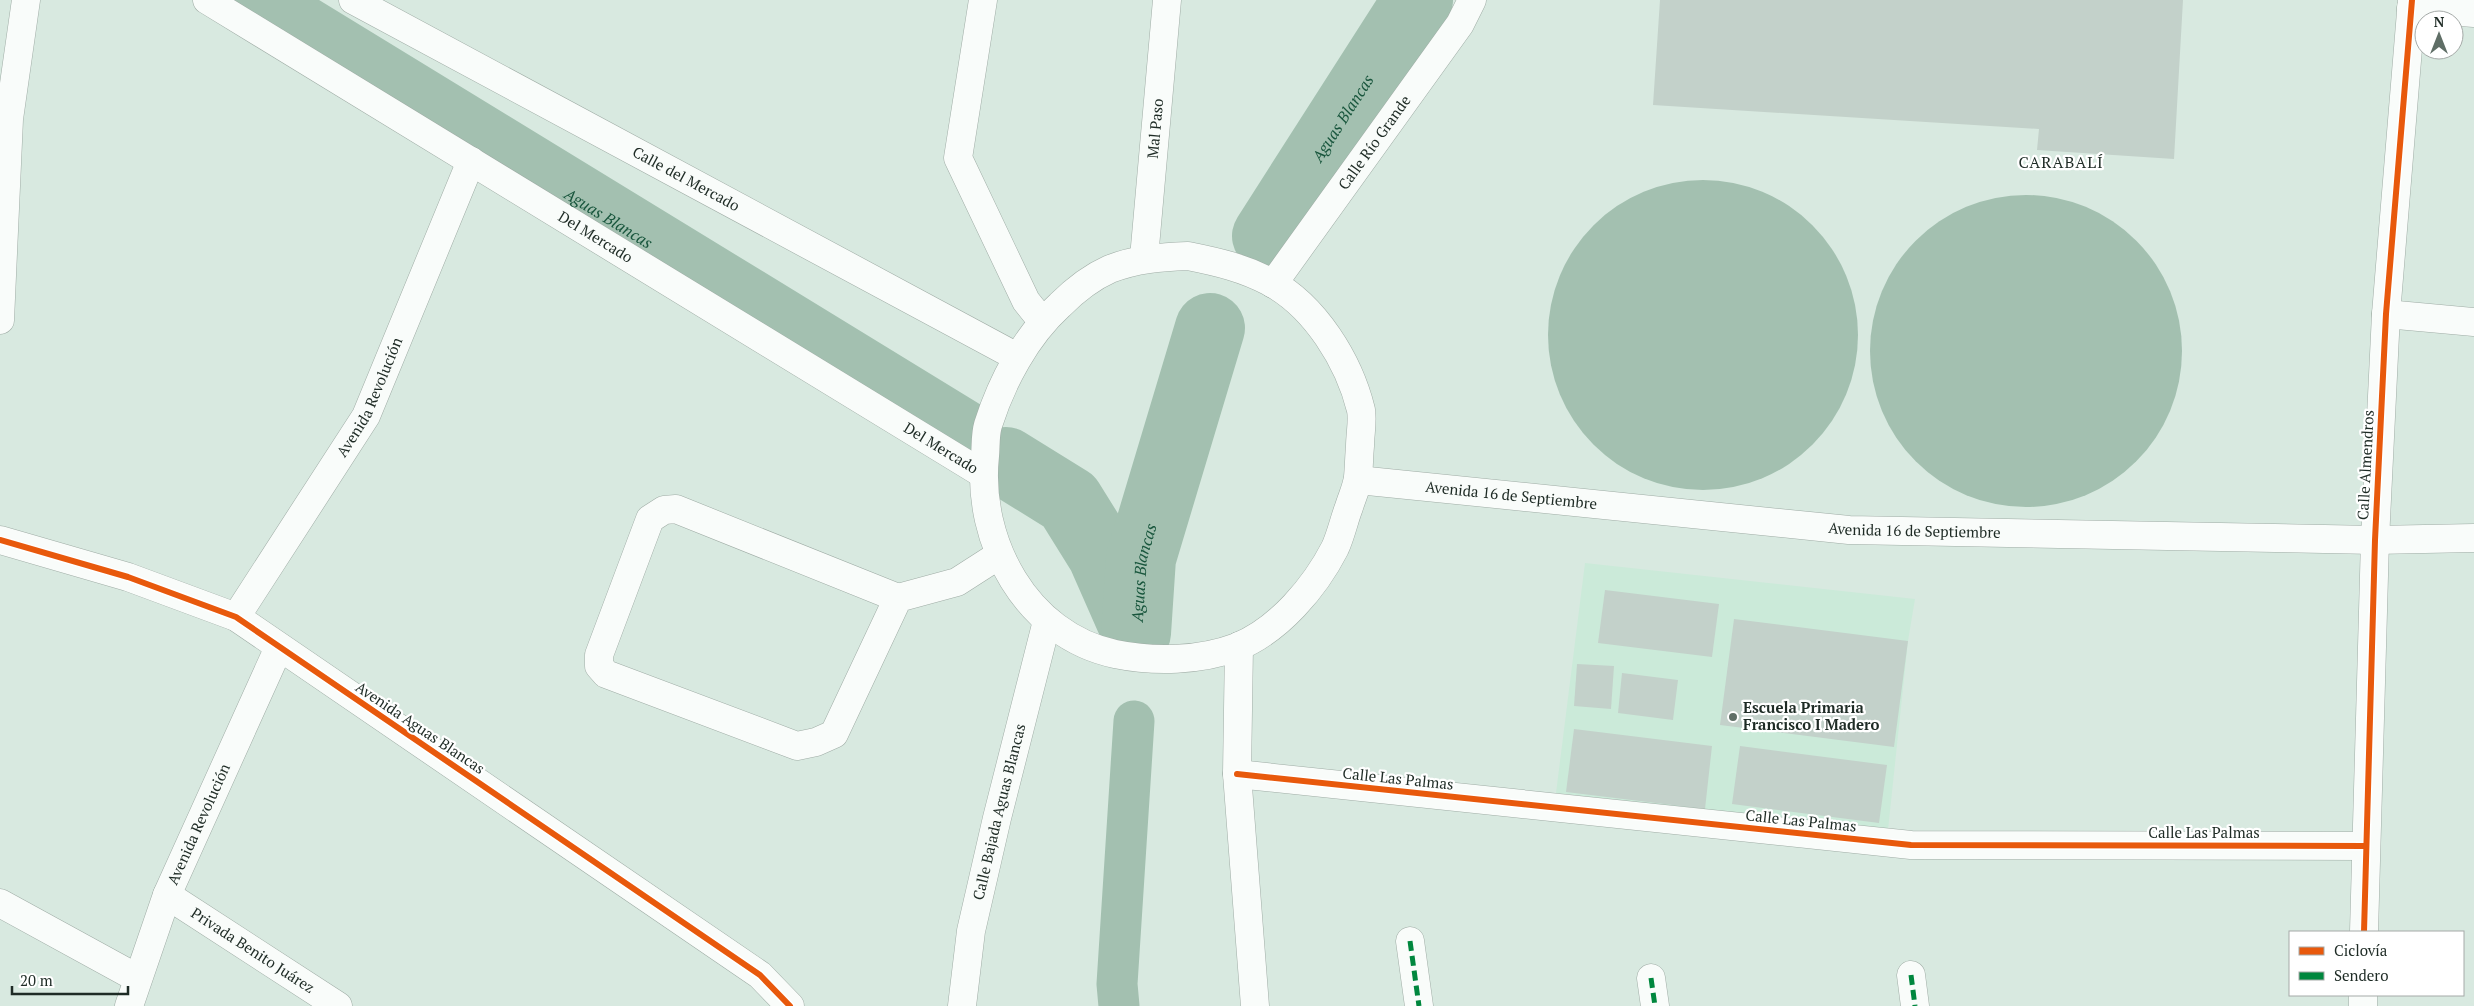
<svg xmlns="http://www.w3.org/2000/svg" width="2474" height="1006" viewBox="0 0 2474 1006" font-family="'PT Serif',serif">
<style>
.built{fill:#cbead9}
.water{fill:#a3c0b0}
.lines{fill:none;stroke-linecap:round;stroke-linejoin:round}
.canal{stroke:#a3c0b0;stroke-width:41}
.river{stroke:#a3c0b0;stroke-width:70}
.building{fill:#c3d1ca}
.minor-casing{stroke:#9faca5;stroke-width:29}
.major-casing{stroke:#9faca5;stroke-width:29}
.minor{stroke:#f9fcfa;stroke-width:28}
.major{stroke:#f9fcfa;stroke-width:28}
.quiet{stroke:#00873e;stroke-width:5;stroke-dasharray:10 5;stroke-linecap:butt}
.cycleway-casing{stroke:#fff;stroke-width:9}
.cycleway{stroke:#e8590c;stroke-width:6}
.poi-dot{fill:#5f6e66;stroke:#fff;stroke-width:2}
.labels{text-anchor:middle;stroke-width:4.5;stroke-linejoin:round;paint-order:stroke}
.street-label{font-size:15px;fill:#1e2b25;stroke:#fff}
.poi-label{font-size:15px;font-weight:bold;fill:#1e2b25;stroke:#fff;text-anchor:start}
.water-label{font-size:16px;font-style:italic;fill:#19563d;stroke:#fff}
.neighbourhood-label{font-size:16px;letter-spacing:1px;fill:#1e2b25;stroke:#fff}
</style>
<rect width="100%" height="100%" fill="#d8e9e0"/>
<path class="built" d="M1585,563L1915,599L1908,641L1888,830L1556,793Z"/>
<g class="water">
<circle cx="1703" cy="335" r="155"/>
<circle cx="2026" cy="351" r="156"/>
</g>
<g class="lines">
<path class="canal" d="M1119,1006L1117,984L1134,721"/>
<g class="river">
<path id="s1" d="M252,0L965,436"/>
<path id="s2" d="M1267,236L1418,0"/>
<path d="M1006,462L1069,501L1102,554L1135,629"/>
<path id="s3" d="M1136,633L1141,558L1210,328"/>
</g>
</g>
<g class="building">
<path d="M1660,0H2183L2174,159L2037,150L2039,129L1653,105Z"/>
<path d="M1605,590L1719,604L1712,657L1598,643Z"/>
<path d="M1734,619L1908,641L1894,747L1720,725Z"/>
<path d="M1577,664L1614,666L1611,709L1574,706Z"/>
<path d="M1622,673L1678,680L1673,720L1618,713Z"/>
<path d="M1574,729L1712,746L1705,809L1566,792Z"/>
<path d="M1740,746L1887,765L1879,823L1732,804Z"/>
</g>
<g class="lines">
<defs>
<g id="minor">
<path id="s4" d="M207,0L983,474"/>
<path id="s5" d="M353,0L1017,357"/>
<path d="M983,0L958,158L1026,301L1042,321"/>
<path d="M2411,8L2474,13"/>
<path id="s6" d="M1144,258L1167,0"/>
<path id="s7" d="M1273,284L1460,24L1472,0"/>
<path d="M2386,314L2474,322"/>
<path d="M0,320L9,119L26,0"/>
<path d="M0,540L128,577L236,617L760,975L790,1006"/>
<path d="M898,598L834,734L816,742L797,746L606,674L599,666V655L650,519L664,510L676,509L898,598L957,582L999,555"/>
<path id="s8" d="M236,617L366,416L471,161"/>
<path d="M1237,774L1911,845L2365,846"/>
<path id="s9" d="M167,895L338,1006"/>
<path d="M0,903L137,978"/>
<path d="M2364,932L2375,540L2386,314L2412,0"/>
<path d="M1410,941L1419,1006"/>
<path d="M1911,975L1915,1006"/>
<path d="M1651,978L1655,1006"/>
<path id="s10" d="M129,1006L167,895L279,647"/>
<path id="s11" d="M962,1006L971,931L997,818L1047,621"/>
<path d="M2363,1006V995"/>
</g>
<g id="major">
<path d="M1188,256C1218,262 1244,268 1270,282C1315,306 1349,361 1361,410C1363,421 1360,435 1360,446C1359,457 1359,467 1358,477C1357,487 1352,497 1349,507C1344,520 1341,535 1335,548C1315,587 1279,630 1237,647C1200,661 1154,662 1115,654C1026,635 976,541 985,456C986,446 985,435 988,425C1002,381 1026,336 1060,305C1074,291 1092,277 1110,269C1136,259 1161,257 1188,256Z"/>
<path id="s12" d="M1358,480L1849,530L2375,540L2474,538"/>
<path d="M1239,646L1237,774L1255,1006"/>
</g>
</defs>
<use href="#minor" class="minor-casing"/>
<use href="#major" class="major-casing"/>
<use href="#minor" class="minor"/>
<use href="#major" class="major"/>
<g class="quiet">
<path d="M1410,941L1419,1006"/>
<path d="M1911,975L1915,1006"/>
<path d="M1651,978L1655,1006"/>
</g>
<defs>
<g id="cycleway">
<path d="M0,540L128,577L236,617L760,975L790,1006"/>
<path d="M1237,774L1911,845L2365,846"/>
<path d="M2364,932L2375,540L2386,314L2412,0"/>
</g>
</defs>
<use href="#cycleway" class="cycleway-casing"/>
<use href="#cycleway" class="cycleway"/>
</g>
<circle class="poi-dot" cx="1733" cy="717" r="5"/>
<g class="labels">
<g class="street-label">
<text dy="5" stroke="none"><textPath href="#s6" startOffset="130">Mal Paso</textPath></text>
<text dy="5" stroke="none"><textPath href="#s7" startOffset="174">Calle Río Grande</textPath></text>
<text dy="5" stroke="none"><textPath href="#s5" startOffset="378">Calle del Mercado</textPath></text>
<text dy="5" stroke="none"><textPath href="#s4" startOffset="455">Del Mercado</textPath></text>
<text dy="5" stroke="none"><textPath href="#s8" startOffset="258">Avenida Revolución</textPath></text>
<text dy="5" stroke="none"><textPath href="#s4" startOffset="860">Del Mercado</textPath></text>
<text transform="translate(2366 465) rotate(-87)" y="5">Calle Almendros</text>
<text dy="5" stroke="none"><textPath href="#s12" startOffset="154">Avenida 16 de Septiembre</textPath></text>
<text dy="5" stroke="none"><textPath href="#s12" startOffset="559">Avenida 16 de Septiembre</textPath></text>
<text transform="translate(420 728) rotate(34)" y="5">Avenida Aguas Blancas</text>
<text transform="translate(1398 779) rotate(6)" y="5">Calle Las Palmas</text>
<text dy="5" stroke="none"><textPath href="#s11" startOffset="198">Calle Bajada Aguas Blancas</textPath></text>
<text transform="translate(1801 821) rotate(6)" y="5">Calle Las Palmas</text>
<text dy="5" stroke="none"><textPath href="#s10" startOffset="195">Avenida Revolución</textPath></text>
<text x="2204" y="838">Calle Las Palmas</text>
<text dy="5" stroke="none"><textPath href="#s9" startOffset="102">Privada Benito Juárez</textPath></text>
</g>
<g class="poi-label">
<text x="1743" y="713">Escuela Primaria<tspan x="1743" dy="17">Francisco I Madero</tspan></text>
</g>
<g class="water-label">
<text dy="6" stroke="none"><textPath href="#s2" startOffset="140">Aguas Blancas</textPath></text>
<text dy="6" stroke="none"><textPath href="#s1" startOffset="418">Aguas Blancas</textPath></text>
<text dy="6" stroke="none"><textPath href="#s3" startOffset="61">Aguas Blancas</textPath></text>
</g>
<g class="neighbourhood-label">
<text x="2061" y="168">CARABALÍ</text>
</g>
</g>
<rect x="2289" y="931" width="175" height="65" fill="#ffffff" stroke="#a5aaa8"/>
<rect x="2299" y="947" width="25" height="8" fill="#e8590c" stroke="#a5aaa8"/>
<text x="2334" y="956" font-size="15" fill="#1e2b25">Ciclovía</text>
<rect x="2299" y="972" width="25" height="8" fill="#00873e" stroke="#a5aaa8"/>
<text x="2334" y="981" font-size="15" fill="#1e2b25">Sendero</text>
<g transform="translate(2439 35)"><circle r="24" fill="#ffffff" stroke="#a5aaa8"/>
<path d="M0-4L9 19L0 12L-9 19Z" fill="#5f6e66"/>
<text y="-8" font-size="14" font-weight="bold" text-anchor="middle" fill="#1e2b25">N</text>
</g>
<path d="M12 986v8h116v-8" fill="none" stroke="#1e2b25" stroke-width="2.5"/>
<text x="20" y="986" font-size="15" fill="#1e2b25" stroke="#ffffff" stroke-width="4" paint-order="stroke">20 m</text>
</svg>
